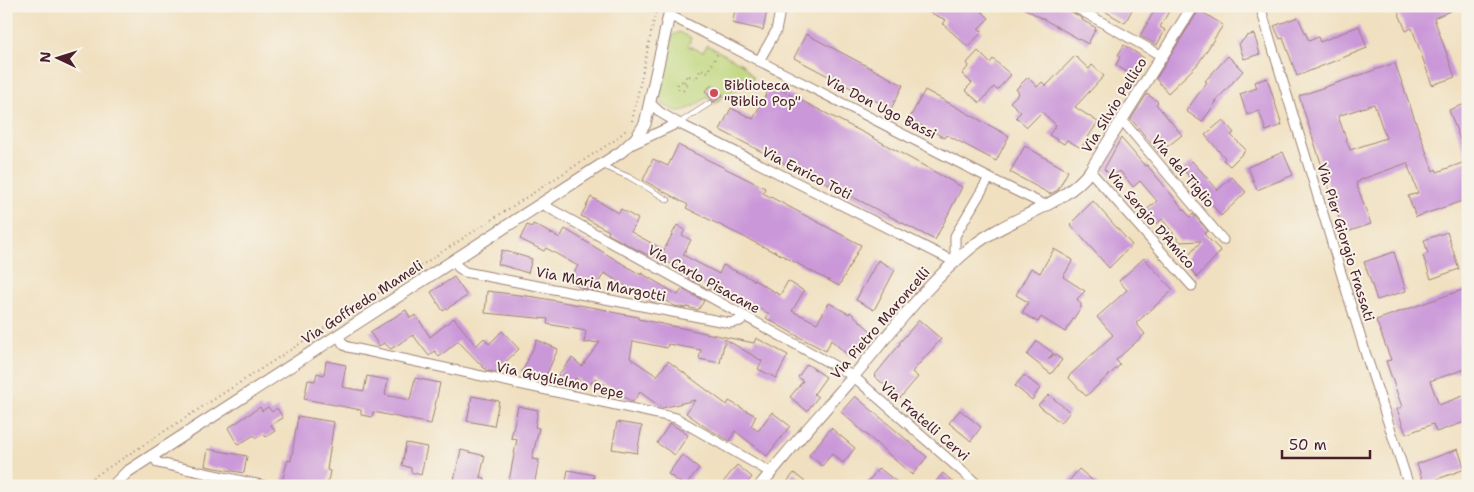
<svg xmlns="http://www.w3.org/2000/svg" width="1474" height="492" viewBox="0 0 1474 492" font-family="'Shantell Sans',sans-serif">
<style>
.green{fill:#bed67b;stroke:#847a53}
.building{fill:#ca97d9;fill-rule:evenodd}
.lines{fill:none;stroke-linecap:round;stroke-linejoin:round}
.service-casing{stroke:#9d8076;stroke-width:6}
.minor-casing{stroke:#9d8076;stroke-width:11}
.tertiary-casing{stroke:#9d8076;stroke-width:13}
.path{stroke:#9d8076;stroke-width:2;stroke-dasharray:1 4;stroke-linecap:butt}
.service{stroke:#fff;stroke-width:4.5}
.minor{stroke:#fff;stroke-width:9}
.tertiary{stroke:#fff;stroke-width:11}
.poi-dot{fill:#d1495b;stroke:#f7f3e8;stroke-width:2}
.labels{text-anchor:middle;stroke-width:4;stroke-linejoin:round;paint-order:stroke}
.poi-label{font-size:14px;fill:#4a1f2b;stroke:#f7f3e8;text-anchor:start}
.street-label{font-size:14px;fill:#4a1f2b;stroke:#f7f3e8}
</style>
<rect width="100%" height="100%" fill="#f7f3e8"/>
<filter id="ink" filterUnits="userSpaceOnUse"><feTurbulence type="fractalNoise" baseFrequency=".02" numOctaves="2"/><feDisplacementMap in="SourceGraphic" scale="10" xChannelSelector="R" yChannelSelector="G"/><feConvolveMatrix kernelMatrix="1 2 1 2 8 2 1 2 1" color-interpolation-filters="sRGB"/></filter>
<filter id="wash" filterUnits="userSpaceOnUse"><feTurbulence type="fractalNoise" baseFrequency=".0096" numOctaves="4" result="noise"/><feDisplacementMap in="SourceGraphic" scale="20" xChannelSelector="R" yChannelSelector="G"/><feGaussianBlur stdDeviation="1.12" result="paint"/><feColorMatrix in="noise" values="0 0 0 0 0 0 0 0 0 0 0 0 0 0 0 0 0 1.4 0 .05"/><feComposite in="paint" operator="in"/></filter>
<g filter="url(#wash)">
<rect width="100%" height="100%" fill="#f0e0c0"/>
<path class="green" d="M680,32L691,38L688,46L703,52L707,45L742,64L754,78L728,95L726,94L715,104L708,97C697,103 684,116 671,109C666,106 662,105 659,99L673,35Z"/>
<g id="blocks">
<g class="building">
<path d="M736,6H768L763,30L732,23Z"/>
<path d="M916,6H976L989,18L978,29L983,31L968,47L943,24L946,20Z"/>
<path d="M1020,6H1067L1070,11L1083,19L1082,20L1096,28L1088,44Z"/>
<path d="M1096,6H1134L1125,23Z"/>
<path d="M1157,6H1172L1160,27L1165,30L1157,45L1140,36Z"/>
<path d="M1396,6H1462L1434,18L1455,77L1432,85L1412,28L1406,31Z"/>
<path d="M1199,10L1223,25L1198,64L1168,93L1156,79Z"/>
<path d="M1298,17L1309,41L1318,37L1320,42L1359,26L1367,48L1297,76L1283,38L1280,39L1274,26Z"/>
<path d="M806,34L903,85L891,109L794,58Z"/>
<path d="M1254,34L1260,54L1244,59L1239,44L1247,36Z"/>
<path d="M1124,45L1144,58L1133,76L1116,65L1120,57L1118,55Z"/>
<path d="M978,51L990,63L993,59L1011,75L997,90L994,87L980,103L965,90L972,83L962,74L969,66L967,63Z"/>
<path d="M1075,56L1089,69L1092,65L1104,76L1075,107L1098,122L1081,148L1067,140L1064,144L1049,135L1056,125L1042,112L1027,127L1016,117L1021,112L1010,102L1019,93L1016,89L1028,77L1037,87L1042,82L1046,86Z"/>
<path d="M1228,56L1243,71L1215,102L1217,101L1202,122L1186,111L1207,82L1205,81Z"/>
<path d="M1395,63L1433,171L1436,169L1437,172L1468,161V199L1416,217L1408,196L1418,193L1407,163L1360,180V181L1356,183L1371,224L1344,233L1299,96ZM1374,104L1386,138L1350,150L1338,116Z"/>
<path d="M1267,78L1282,125L1266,131L1259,111L1247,115L1240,94L1257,88L1255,82Z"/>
<path d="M713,84L723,95L714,102L705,91Z"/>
<path d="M771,85L870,136L962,187L935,240L786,162L785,164L720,130L731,108L753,119Z"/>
<path d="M925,90L1009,136L996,161L947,135L945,138L909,119Z"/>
<path d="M1147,94L1158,102L1156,104L1182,135L1159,153L1131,119Z"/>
<path d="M1468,103V159H1467L1449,110Z"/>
<path d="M1223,120L1234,133L1231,135L1246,150L1230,166L1223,160L1225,158L1205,135Z"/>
<path d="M1121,138L1145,166L1147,165L1190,217L1193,214L1208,231L1204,234L1221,251L1197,277L1184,261L1201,241L1180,242L1162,219L1156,224L1145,211L1157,201L1140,181L1133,187L1120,171L1112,177L1104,169Z"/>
<path d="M678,145L765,188L763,193L861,245L839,286L774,251V252L686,208L688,205L643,180L653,159L668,166Z"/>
<path d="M1025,146L1068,171L1058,190L1050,194L1010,172Z"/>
<path d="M1283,152L1293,175L1257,190L1248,167Z"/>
<path d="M1192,161L1218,190L1232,177L1246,192L1221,216L1183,169Z"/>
<path d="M591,197L619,213L621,209L638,219L631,232L664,250L677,225L685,230L682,235L691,240L683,255L719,274L723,265L754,280L780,295L788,281L804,291L792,311L817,323L829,303L849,314L850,312L873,333L851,358L831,340L826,351L799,337L766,318L769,314L734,294L732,299L711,288L710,290L688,278L689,276L681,271L682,269L653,255L652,257L632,247L608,234L609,231L581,216Z"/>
<path d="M1093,201L1132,245L1109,268L1070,224Z"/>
<path d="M533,224L560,238L565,229L641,275V273L678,295L682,289L704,301L698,310L687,307L686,308L675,306L658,297L655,302L651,301L604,273L594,291L582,288L569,281L578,266L546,248L544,251L520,239L527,225L532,227Z"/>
<path d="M1447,232L1459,269L1431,279L1423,256L1428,254L1424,240Z"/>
<path d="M1054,249L1073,260L1063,277L1085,291L1077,299L1081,304V307L1065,332L1041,317L1038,322L1022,313L1028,302L1016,295L1031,268L1040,273Z"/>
<path d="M502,250L532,259L528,273L498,264Z"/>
<path d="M1394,252L1406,291L1377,300L1364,262Z"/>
<path d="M1144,258L1173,290L1136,323L1145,334L1116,360L1120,365L1086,396L1068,377L1113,335L1097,317L1127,290L1119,281Z"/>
<path d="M878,260L895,270L874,310L856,300Z"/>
<path d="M454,277L467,296L443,311L431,292Z"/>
<path d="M1468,288V368L1430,381L1439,405L1468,394V421L1436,432L1433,424L1406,434L1397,409L1402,407L1386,361L1391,360L1376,320Z"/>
<path d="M487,291L535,297L607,310L606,311L638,317V319L754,343L756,338L788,355L776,378L758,369L762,361L725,339L720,363L699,359L701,350L668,344L667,348L633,341L630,358L657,376L668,361L727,405L729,401L756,416L751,426L758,431L772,412L790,426L767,456L735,431L730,441L707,428L686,413L695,400L662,408L640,392L633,402H632L595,378L588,387L576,378L571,385L558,375L572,358L582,366L600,342L584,343L586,331L547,324L548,319L485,313Z"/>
<path d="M406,310L410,318L416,315L430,337L454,318L476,346L484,338L489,344L502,331L519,349L495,372L487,371L458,341L439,357L435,351L429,356L413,335L391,349L384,343L379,346L370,332Z"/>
<path d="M919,320L941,339L912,372L918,377L900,398L874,376L900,344L899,343Z"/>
<path d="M537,340L558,349L543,382L522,372Z"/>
<path d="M1037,341L1053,353L1048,360L1054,354L1062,360L1051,374L1027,355Z"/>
<path d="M326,361L346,365L342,387L364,391L367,376L388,380L385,395L410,400L415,378L440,383L431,424L373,412L372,417L361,415V410L304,399L308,380L315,381L317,373L324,375Z"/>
<path d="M807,364L826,377L814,394L818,397L807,411L790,397L803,381L798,377Z"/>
<path d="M1024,375L1040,388L1032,400L1015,386Z"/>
<path d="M1049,395L1070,412L1061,423L1038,405Z"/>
<path d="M472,396L499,401L494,426L467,421Z"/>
<path d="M855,396L927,457L912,475L841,412Z"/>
<path d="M518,406L538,410L535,427L539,428L532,459L539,460L534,486H508L517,439L511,438Z"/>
<path d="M260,407L262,411L268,407L272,412L277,408L283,418L271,425L275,431L266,437L263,434L256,438L254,435L238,445L228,428Z"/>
<path d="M960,410L981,427L971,441L949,423Z"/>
<path d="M298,416L334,422L327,470L330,471L327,486H302L282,481L288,460L291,461Z"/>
<path d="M617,422L642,426L637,453L612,449Z"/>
<path d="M670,423L688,435L675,455L657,443Z"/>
<path d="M831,428L855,448L843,463L832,454L822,466L809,455Z"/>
<path d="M406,443L427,447L421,475L411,472V468L402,465Z"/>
<path d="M208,449L247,456L244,473L205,466Z"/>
<path d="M1458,449L1465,469L1424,484L1417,464Z"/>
<path d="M461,450L485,456L480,477L485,478L484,486H460L453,484Z"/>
<path d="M682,455L699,468L685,486L668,474Z"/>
<path d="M737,465L752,477L745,486H720Z"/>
<path d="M879,468L902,486H864Z"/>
<path d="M1079,469L1099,486H1065Z"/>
<path d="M568,470L594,475L592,486H565Z"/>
<path d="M794,473L810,486H784Z"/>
<path d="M943,473L958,486H932Z"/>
</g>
</g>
</g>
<g filter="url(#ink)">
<use href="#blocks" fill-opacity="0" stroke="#9d8076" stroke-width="1"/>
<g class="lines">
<defs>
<g id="service">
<path d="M679,123L710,103"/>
<path d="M603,166L629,177L668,200"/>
</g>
<g id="minor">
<path d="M1073,6L1162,56"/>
<path d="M1260,6L1366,355L1409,486"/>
<path d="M669,15L989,178"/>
<path d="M759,61L776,31L781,6"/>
<path d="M650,103L661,113L678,123L955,262V236L989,178L1045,205"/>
<path d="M1122,120L1223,240"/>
<path d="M633,144L678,123"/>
<path d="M1090,171L1192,286"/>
<path d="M544,202L547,207L853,376L979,486"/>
<path d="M454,261L458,267L465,272L730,323L740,321L745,317"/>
<path d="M338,336L344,345L348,347L676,418L770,472"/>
<path d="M152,455L158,463L266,486"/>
</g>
<g id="tertiary">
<path d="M113,486L127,472L621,152L636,138L645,124L671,6"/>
<path d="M760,486C790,448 822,413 853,377C891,332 927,283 973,246C1009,217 1063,207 1090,171L1193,6"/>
</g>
</defs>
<use href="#service" class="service-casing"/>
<use href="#minor" class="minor-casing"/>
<use href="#tertiary" class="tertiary-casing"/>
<g class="path">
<circle cx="682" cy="86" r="4.5"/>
<path d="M684,82L687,75L696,79L701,69L708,72L719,51"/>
<path d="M632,121L657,6"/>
<path d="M80,486L615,140L627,129"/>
</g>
<use href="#service" class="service"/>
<use href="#minor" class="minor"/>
<use href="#tertiary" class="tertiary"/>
</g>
</g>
<circle class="poi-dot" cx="714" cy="93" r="5"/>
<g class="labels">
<g class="poi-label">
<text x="724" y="90">Biblioteca<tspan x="724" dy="16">"Biblio Pop"</tspan></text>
</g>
<g class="street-label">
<text transform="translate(1114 105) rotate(-58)" y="5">Via Silvio Pellico</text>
<text transform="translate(881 107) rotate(27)" y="5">Via Don Ugo Bassi</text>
<text transform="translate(1183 171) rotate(50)" y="5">Via del Tiglio</text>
<text transform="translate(807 173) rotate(27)" y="5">Via Enrico Toti</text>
<text transform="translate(1151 219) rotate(49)" y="5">Via Sergio D'Amico</text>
<text transform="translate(1346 242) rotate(73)" y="5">Via Pier Giorgio Frassati</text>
<text transform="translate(704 279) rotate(29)" y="5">Via Carlo Pisacane</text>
<text transform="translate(601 284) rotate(11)" y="5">Via Maria Margotti</text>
<text transform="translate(362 302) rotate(-33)" y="5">Via Goffredo Mameli</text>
<text transform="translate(880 323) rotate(-49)" y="5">Via Pietro Maroncelli</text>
<text transform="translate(560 380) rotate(12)" y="5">Via Guglielmo Pepe</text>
<text transform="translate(925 421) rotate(41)" y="5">Via Fratelli Cervi</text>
</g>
</g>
<rect width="1474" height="492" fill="none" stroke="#f7f3e8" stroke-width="25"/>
<g transform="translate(58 58) rotate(274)" stroke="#f7f3e8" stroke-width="4" paint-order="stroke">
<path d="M0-4L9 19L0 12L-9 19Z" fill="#4a1f2b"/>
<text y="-8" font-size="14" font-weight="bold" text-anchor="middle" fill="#4a1f2b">N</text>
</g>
<path d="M1282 450v8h88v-8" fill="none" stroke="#4a1f2b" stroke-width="2.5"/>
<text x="1289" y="450" font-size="15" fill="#4a1f2b" stroke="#f7f3e8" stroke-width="4" paint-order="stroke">50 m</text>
</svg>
